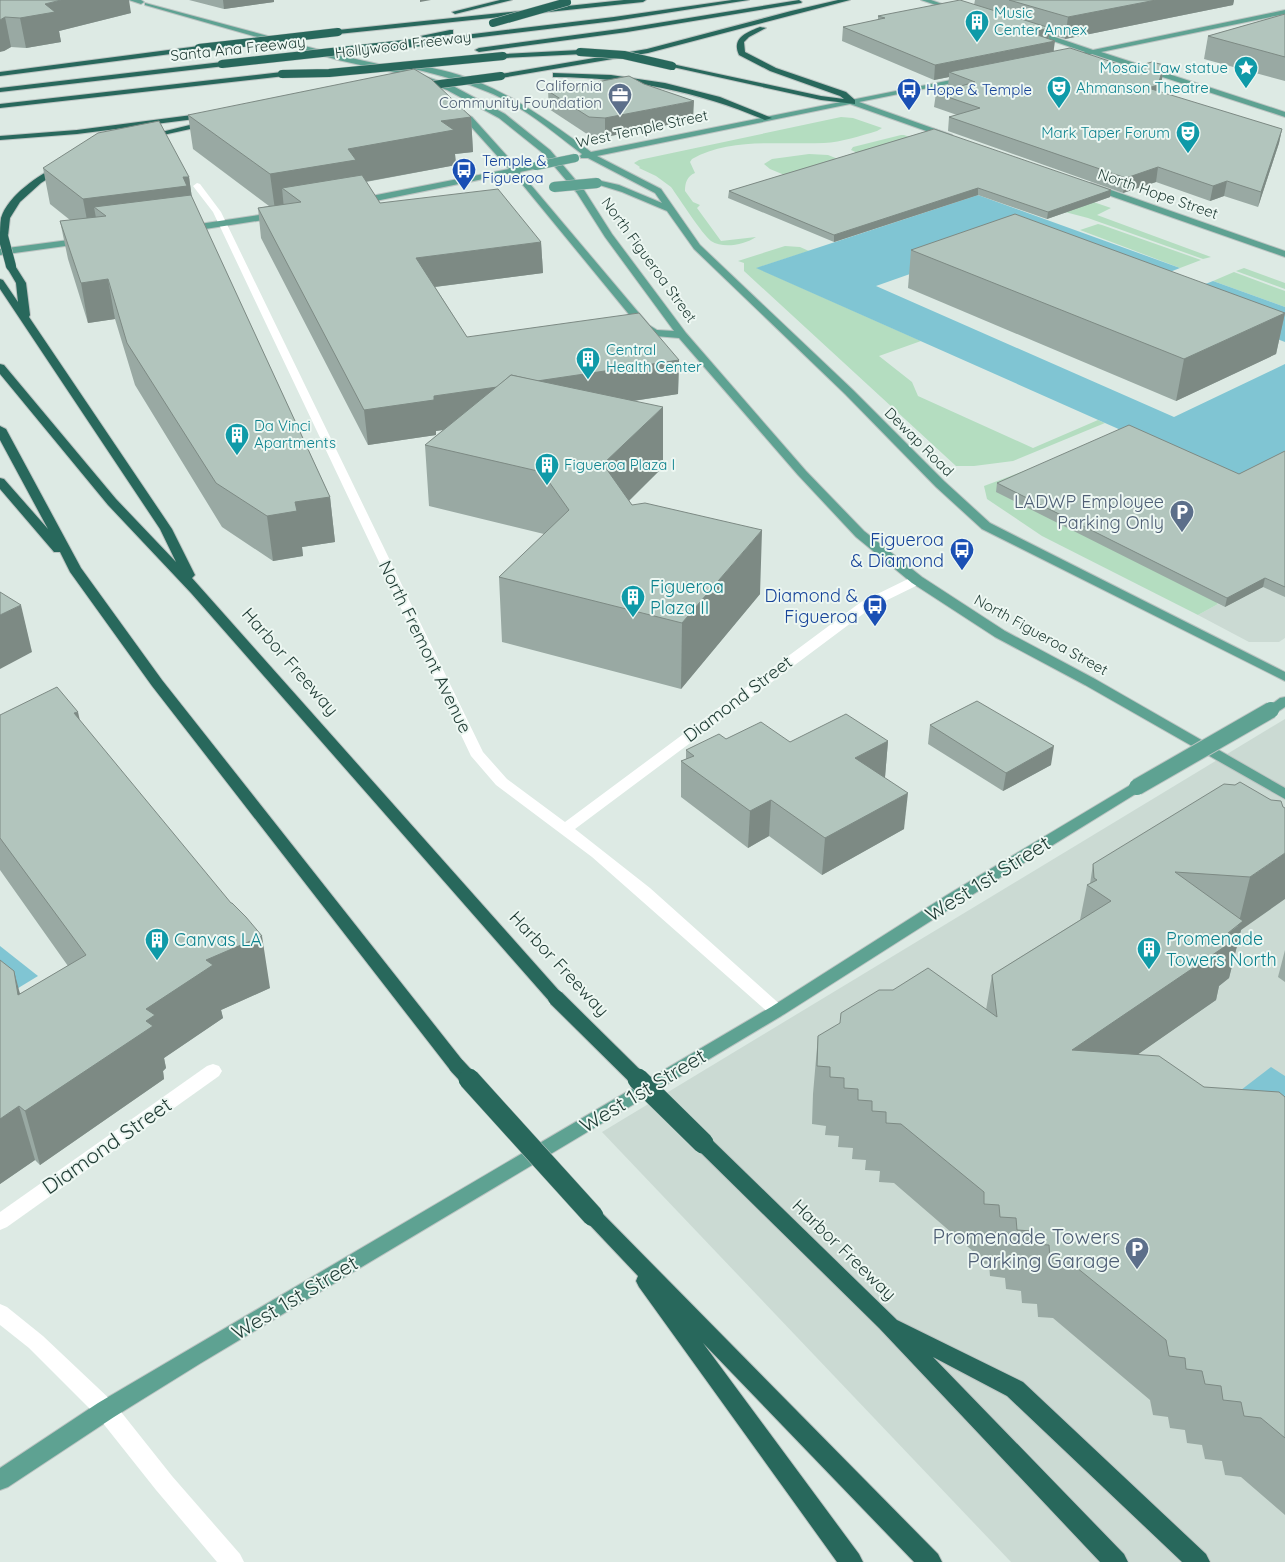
<svg xmlns="http://www.w3.org/2000/svg" width="1285" height="1562" viewBox="0 0 1285 1562" font-family="Quicksand,sans-serif">
<style>
.built{fill:#cbdad3}
.green{fill:#b4ddc0}
.water{fill:#80c5d3}
.lines{fill:none;stroke-linecap:round;stroke-linejoin:round}
.major-casing{stroke:#bcc4c2;stroke-width:2}
.highway-casing{stroke:#bcc4c2;stroke-width:2}
.minor{fill:#fff;fill-rule:evenodd}
.major{fill:#5ea292;fill-rule:evenodd}
.highway{fill:#28685c;fill-rule:evenodd}
.major-bridge-far2-casing{stroke:#bcc4c2;stroke-width:9;stroke-linecap:butt}
.major-bridge-far1-casing{stroke:#bcc4c2;stroke-width:11;stroke-linecap:butt}
.major-bridge-casing{stroke:#bcc4c2;stroke-width:18;stroke-linecap:butt}
.highway-bridge-far3-casing{stroke:#bcc4c2;stroke-width:9;stroke-linecap:butt}
.highway-bridge-far2-casing{stroke:#bcc4c2;stroke-width:11;stroke-linecap:butt}
.highway-bridge-far1-casing{stroke:#bcc4c2;stroke-width:18;stroke-linecap:butt}
.highway-bridge-casing{stroke:#bcc4c2;stroke-width:22;stroke-linecap:butt}
.major-bridge-far2{stroke:#5ea292;stroke-width:8}
.major-bridge-far1{stroke:#5ea292;stroke-width:10}
.major-bridge{stroke:#5ea292;stroke-width:16}
.highway-bridge-far3{stroke:#28685c;stroke-width:8}
.highway-bridge-far2{stroke:#28685c;stroke-width:10}
.highway-bridge-far1{stroke:#28685c;stroke-width:16}
.highway-bridge{stroke:#28685c;stroke-width:21}
.wall{fill:#99a9a3}
.shaded-wall{fill:#7d8a84}
.building{fill:#b2c5bd;stroke:#7d8a84}
.labels{text-anchor:middle;stroke-width:4;stroke-linejoin:round;paint-order:stroke}
.far-culture-label{font-size:15px;fill:#0d838f;stroke:#edf7f2;text-anchor:start}
.far-street-label{font-size:15px;fill:#1e3a33;stroke:#edf7f2}
.far-service-label{font-size:15px;fill:#4e5e75;stroke:#edf7f2;text-anchor:end}
.far-transit-label{font-size:15px;fill:#164399;stroke:#edf7f2;text-anchor:start}
.service-label{font-size:18px;fill:#4e5e75;stroke:#edf7f2;text-anchor:end}
.transit-label{font-size:18px;fill:#164399;stroke:#edf7f2;text-anchor:end}
.culture-label{font-size:18px;fill:#0d838f;stroke:#edf7f2;text-anchor:start}
.street-label{font-size:18px;fill:#1e3a33;stroke:#edf7f2}
.near-street-label{font-size:21px;fill:#1e3a33;stroke:#edf7f2}
.near-service-label{font-size:21px;fill:#4e5e75;stroke:#edf7f2;text-anchor:end}
</style>
<rect width="100%" height="100%" fill="#ddeae4"/>
<g class="built">
<path d="M1285,575V638L1279,642H1249L1198,615L1218,604L1225,607Z"/>
<path d="M1285,719V1562H1011L602,1132Z"/>
</g>
<g class="green">
<path d="M841,117L853,118L882,128L877,131C860,136 842,142 824,143C782,145 731,137 692,159L690,162L695,173C687,176 685,183 685,191L693,202L700,205L697,208L721,241L756,237C744,245 723,249 711,241C702,234 679,198 671,187L656,176L639,168L640,167L634,163L639,160Z"/>
<path d="M901,135H904L978,161L864,156L851,150L853,147Z"/>
<path d="M809,154L828,155L848,163L794,179L770,169L764,164L772,159Z"/>
<path d="M1003,171L1111,208L1097,215L1211,257L1203,259L1088,218L1065,212L1083,206Z"/>
<path d="M1098,224L1102,225L1201,260L1180,268L1080,230Z"/>
<path d="M785,246L800,247L809,251L757,268L921,341L879,356L912,382L918,396L1033,448L1098,420L1105,423L1013,461L974,466H956L744,271V263L738,261Z"/>
<path d="M1244,268L1285,283V289L1236,271Z"/>
<path d="M1234,272L1285,291V307L1213,281Z"/>
<path d="M1062,457L1218,604L1198,615L1042,536L987,499L984,486Z"/>
</g>
<g class="water">
<path d="M978,195L1180,268L1137,285L1012,238L876,286L1174,417L1285,364V459L1238,482L756,268Z"/>
<path d="M1213,281L1285,307V342L1170,298Z"/>
<path d="M0,946L38,976L15,990L0,977Z"/>
<path d="M1271,1067L1285,1076V1121L1241,1090Z"/>
</g>
<g class="lines">
<defs>
<g id="major">
<path d="M129,0H141L144,2L141,4Z"/>
<path d="M921,0H931L959,10L954,11Z"/>
<path d="M145,3L342,56L410,71L453,86L505,114L550,150L584,190L612,234L686,333L806,471L864,531L922,577L1005,631L1095,679L1285,788V799L1085,685L995,637L912,583L856,537L798,475L679,338L655,336L641,329L513,173L356,205L352,202L356,199L509,169L466,121L452,111L459,109L472,117L517,167L539,164V168L520,172L649,325L657,330L674,331L605,237L577,193L544,154L499,118L447,90L405,75L338,60L145,5Z"/>
<path d="M1285,10V14L1101,52L1285,112V117L1092,54L1066,60V56L1085,52L1027,32L1034,30L1093,50Z"/>
<path d="M414,65C423,65 432,68 441,70C498,83 545,118 591,152L971,76L972,78L968,80L859,102L952,135L953,137L949,139L850,104L597,156L661,189L700,245L853,390L944,481L990,523L1285,672V681L982,529L936,487L845,394L694,249L667,211L622,192L593,183L597,180L619,185L662,203L655,193L588,158H581L580,156L582,154C553,132 523,106 488,92C464,82 440,75 414,69Z"/>
<path d="M1091,183L1285,251V257L1088,188L1087,186Z"/>
<path d="M279,212L284,215L282,217L186,232L181,229L186,226Z"/>
<path d="M84,238L89,241L87,243L0,255V249Z"/>
<path d="M1285,697V707L1276,713H1266L1264,710L1280,698Z"/>
<path d="M1137,782L1142,784L1145,787L1142,790L959,903L783,1015L201,1363L114,1417L8,1487L0,1490V1468L98,1403L771,1007L947,895L1132,784Z"/>
</g>
<g id="highway">
<path d="M500,0H512L455,14L452,12Z"/>
<path d="M624,0H646L643,2L338,34L334,32L338,30Z"/>
<path d="M732,0H749L614,21L440,42L436,40L440,38L614,17Z"/>
<path d="M799,0L802,2L801,3L627,32L479,52L475,50L479,48L627,28Z"/>
<path d="M838,0H850L648,53L501,78L497,76L501,74L647,49L791,11Z"/>
<path d="M760,27L766,28L749,37L744,42L745,52L776,68L846,92L855,100V104L821,100L668,66L672,64L821,96L844,99L840,96L770,71L739,55C731,38 747,32 760,27Z"/>
<path d="M450,30H453V34L425,38L421,36Z"/>
<path d="M199,46L203,48L202,50L0,76V72Z"/>
<path d="M580,50L584,52L583,54L505,58L501,56L505,54Z"/>
<path d="M222,62L226,64L225,66L0,92V88Z"/>
<path d="M282,72H285V76L0,108V104Z"/>
<path d="M553,73L611,75L665,83L720,97L772,118L765,120C697,91 630,78 556,77H553Z"/>
<path d="M192,115H195V119L77,134L0,140V136L77,130Z"/>
<path d="M210,120H213V124L145,139L141,137Z"/>
<path d="M59,165L66,167L41,183L20,202L10,218L8,236L6,238H0C0,232 0,224 1,218C8,195 39,175 59,165Z"/>
<path d="M11,263L14,264L26,283L30,315L29,317L172,529L195,575L192,578L562,994L565,998L562,1002L556,1004L550,1002L191,593L108,505L0,374V364L4,365L116,499L176,562L160,529L0,289V279L3,280L18,302L16,283L6,266Z"/>
<path d="M0,426L6,429L81,568L162,680L463,1061L466,1066L463,1071L457,1073L451,1071L152,686L70,572L60,552H54L0,489V478L4,479L48,529L0,440Z"/>
<path d="M703,1136L710,1138L897,1320L1023,1382L1206,1554L1210,1562H1182L1007,1396L933,1357L1124,1554L1128,1562H1100L879,1328L696,1148L694,1143L696,1138Z"/>
<path d="M593,1208L600,1211L938,1554L942,1562H914L703,1343L859,1554L863,1562H837L639,1287L636,1281L638,1276L586,1221L583,1216L586,1211Z"/>
</g>
</defs>
<use href="#major" class="major-casing"/>
<use href="#highway" class="highway-casing"/>
<g class="minor">
<path d="M197,183L200,184L221,212L483,752L507,779L565,822L861,602L912,577H922L923,580L922,583L871,608L575,829L650,888L783,1007L786,1011L783,1015L777,1017L771,1015L592,857L496,785L471,756L213,212L193,186Z"/>
<path d="M213,1064L219,1066L222,1071L219,1076L7,1227L0,1230V1212L207,1066Z"/>
<path d="M0,1304L7,1307L43,1336L114,1403L172,1476L240,1554L244,1562H217L156,1490L98,1417L29,1348L0,1325Z"/>
</g>
<use href="#major" class="major"/>
<use href="#highway" class="highway"/>
<defs>
<path id="major-bridge-far2" d="M536,166L575,158"/>
<path id="major-bridge-far1" d="M554,187L597,183"/>
<path id="major-bridge" d="M1137,787L1271,710"/>
<g id="highway-bridge-far3">
<path d="M493,23L567,2"/>
<path d="M199,48L338,32"/>
<path d="M580,52L624,55L672,66"/>
<path d="M222,64L440,40"/>
<path d="M282,74L329,73L503,56"/>
<path d="M418,87L501,76"/>
</g>
<path id="highway-bridge-far2" d="M3,236L11,266"/>
<g id="highway-bridge-far1">
<path d="M556,998L639,1080"/>
<path d="M457,1066L470,1080"/>
</g>
<g id="highway-bridge">
<path d="M469,1079L593,1216"/>
<path d="M638,1079L703,1143"/>
</g>
</defs>
<use href="#major-bridge-far2" class="major-bridge-far2-casing"/>
<use href="#major-bridge-far1" class="major-bridge-far1-casing"/>
<use href="#major-bridge" class="major-bridge-casing"/>
<use href="#highway-bridge-far3" class="highway-bridge-far3-casing"/>
<use href="#highway-bridge-far2" class="highway-bridge-far2-casing"/>
<use href="#highway-bridge-far1" class="highway-bridge-far1-casing"/>
<use href="#highway-bridge" class="highway-bridge-casing"/>
<use href="#major-bridge-far2" class="major-bridge-far2"/>
<use href="#major-bridge-far1" class="major-bridge-far1"/>
<use href="#major-bridge" class="major-bridge"/>
<use href="#highway-bridge-far3" class="highway-bridge-far3"/>
<use href="#highway-bridge-far2" class="highway-bridge-far2"/>
<use href="#highway-bridge-far1" class="highway-bridge-far1"/>
<use href="#highway-bridge" class="highway-bridge"/>
</g>
<g class="wall">
<path d="M0,0L131,13L59,31L61,42L26,48L11,47L4,51Z"/>
<path d="M189,0H275H274V2L224,9Z"/>
<path d="M975,0H1234L1233,5L1065,39L1049,34V39L1054,51L1130,68L1164,65L1162,79L1158,92L1282,129L1279,143L1258,207L1224,196L1210,201L1156,182L1123,193L948,131L949,117L957,115L934,107L936,93L954,88L948,85L949,77L934,80L842,41L843,27L878,20V16L974,5Z"/>
<path d="M1285,14V81L1204,59L1208,36Z"/>
<path d="M548,91L693,120L605,137L590,136L549,109Z"/>
<path d="M188,115L471,117L473,152L455,154L456,165L366,182L380,203L541,242L543,273L435,287L467,337L679,360L678,394L633,401L663,467L629,501L632,505L760,594L681,689L502,642L499,577L544,534L429,506L425,445L443,430L436,431V435L368,445L261,238L258,208L269,206L193,149Z"/>
<path d="M934,129L1110,197L1047,219L978,195L834,242L728,198L729,191Z"/>
<path d="M43,168L189,177L192,198L330,497L335,542L302,547L303,556L273,561L222,527L135,385L115,319L88,323L68,259L60,221L70,220L50,204Z"/>
<path d="M911,250L1285,313L1276,354L1176,401L908,288Z"/>
<path d="M1285,451V597L1263,587L1225,607L996,492L997,483L1239,474Z"/>
<path d="M0,715L79,719L270,988L221,1010L223,1018L164,1058L166,1068L163,1071L164,1079L40,1165L35,1160L0,1184V960L20,994L68,966L0,870Z"/>
<path d="M930,725L1051,765L1003,791L928,744Z"/>
<path d="M888,741L885,777H884L904,829L822,875L769,836L748,848L681,797V761L686,759V750L790,742Z"/>
<path d="M1271,800L1241,930L1229,978L1219,986L1216,1000L1138,1054L1204,1087L1285,1097V1515L1241,1477L1225,1475L1222,1461L1205,1459L1202,1445L1187,1443L1185,1430L1170,1428L1168,1417L1153,1415L1150,1400L1053,1318L1038,1317L1037,1304L1022,1303L1021,1291L1006,1289L1005,1278L990,1276L989,1264L975,1263L974,1252L894,1183L879,1182L880,1171L865,1170L866,1160L852,1159L853,1148L838,1147L839,1136L825,1135L826,1126L812,1124L813,1094L818,1036L986,1010L992,975L1080,920L1087,885L1090,884L1093,864Z"/>
<path d="M1285,950V982L1278,977Z"/>
</g>
<g class="shaded-wall">
<path d="M61,0H129L131,13L59,31L61,42L26,48L20,18L45,4Z"/>
<path d="M223,0H275H274V2L224,9Z"/>
<path d="M420,0H431L420,2Z"/>
<path d="M1156,0H1234L1233,5L1065,39L1068,17Z"/>
<path d="M5,17L11,47L4,51L0,52V20Z"/>
<path d="M1050,28L1048,42L1029,32Z"/>
<path d="M1055,41L1053,55L949,72V77L934,80L935,65Z"/>
<path d="M1164,65L1162,79L1156,99L1148,88Z"/>
<path d="M694,101L693,120L605,137V118Z"/>
<path d="M471,117L473,152L455,154L456,165L358,183L301,202L282,188L284,209L275,210L270,174L348,149L441,121Z"/>
<path d="M1282,129L1279,143L1258,207L1261,192Z"/>
<path d="M1158,167L1156,182L1123,193L1126,178Z"/>
<path d="M183,177H189L194,213L94,207L99,235L90,236L83,199Z"/>
<path d="M1227,181L1224,196L1210,201L1213,186Z"/>
<path d="M978,188V195L834,242V235Z"/>
<path d="M1111,190L1110,197L1047,219L1048,212Z"/>
<path d="M541,242L543,273L418,289L416,258Z"/>
<path d="M108,279L115,319L88,323L81,283Z"/>
<path d="M1285,313L1276,354L1176,401L1184,359Z"/>
<path d="M679,360L678,394L436,431V435L368,445L364,410L434,396Z"/>
<path d="M663,407V467L603,526V464Z"/>
<path d="M330,497L335,542L302,547L303,556L273,561L267,516L295,502Z"/>
<path d="M762,530L760,594L681,689L682,623Z"/>
<path d="M1265,578L1263,587L1225,607L1227,598Z"/>
<path d="M21,605L32,652L0,669V615Z"/>
<path d="M78,712L89,761L74,713Z"/>
<path d="M888,741L885,777L852,794L855,758Z"/>
<path d="M1054,746L1051,765L1003,791L1006,773Z"/>
<path d="M908,793L904,829L822,875L825,838Z"/>
<path d="M771,800L769,836L748,848L750,811Z"/>
<path d="M1285,853V899L1241,930L1229,978L1219,986L1216,1000L1061,1108L1072,1050L1238,926L1250,877Z"/>
<path d="M262,936L270,988L221,1010L223,1018L164,1058L166,1068L163,1071L164,1079L40,1165L25,1111L146,1021V1009L206,960Z"/>
<path d="M14,971L28,1024L18,995Z"/>
<path d="M19,1106L35,1160L0,1184V1119Z"/>
</g>
<g class="building">
<path d="M0,0H61L45,4L55,12L20,18L5,17L0,20Z"/>
<path d="M960,0L1050,28L1029,32L1055,41L935,65L843,27L885,18L878,16Z"/>
<path d="M1009,0H1156L1068,17Z"/>
<path d="M1285,14V57L1208,36Z"/>
<path d="M1070,48L1130,68L1152,62L1164,65L1158,85L1148,88L1282,129L1261,192L1227,181L1213,186L1158,167L1126,178L949,117L980,108L936,93L975,82L949,72Z"/>
<path d="M414,69L431,79L471,117L441,121L454,130L348,149L356,160L270,174L188,115Z"/>
<path d="M629,76L644,84L694,101L605,118L589,117L548,91Z"/>
<path d="M159,121L189,177H183L187,186L83,199L43,168L98,133Z"/>
<path d="M934,129L1111,190L1048,212L978,188L834,235L729,191Z"/>
<path d="M362,175L380,203L498,189L541,242L416,258L467,337L639,313L679,360L537,381L511,375L497,387L434,396V400L364,410L258,208L301,202L282,188Z"/>
<path d="M191,195L330,497L295,502L297,511L267,516L216,483L127,343L108,279L81,283L60,221L106,216L94,207Z"/>
<path d="M1015,214L1285,313L1184,359L911,250Z"/>
<path d="M511,375L663,407L603,464L632,505L645,503L762,530L682,623L499,577L569,510L542,472L425,445Z"/>
<path d="M1129,425L1239,474L1285,451V587L1265,578L1227,598L997,483Z"/>
<path d="M0,592L21,605L0,615Z"/>
<path d="M57,687L78,712L74,713L231,903H232L246,917L262,936L206,960L213,965L146,1009L155,1015L146,1021L153,1026L25,1111L19,1106L0,1119V960L14,971L18,995L86,955L0,838V715Z"/>
<path d="M977,701L1054,746L1006,773L930,725Z"/>
<path d="M846,714L888,741L855,758L908,793L825,838L771,800L750,811L681,761L694,756L686,750L719,734L726,739L761,722L790,742Z"/>
<path d="M1240,782L1271,800L1281,801L1283,807L1285,808V853L1250,877L1175,872L1243,921L1228,933L1230,943L1072,1050L1159,1056L1204,1087L1279,1092L1285,1097V1438L1261,1418L1244,1416L1241,1402L1223,1400L1221,1386L1205,1384L1202,1371L1186,1369L1185,1358L1169,1356L1166,1340L1066,1259L1050,1258L1049,1245L1033,1244L1032,1231L1017,1230L1016,1218L1000,1217L999,1205L984,1204V1192L901,1124L886,1123V1112L872,1111V1101L858,1100V1089L844,1088V1078L830,1077V1067L817,1066L818,1036L840,1023L841,1013L879,990H893L928,968L997,1017L992,975L1111,901L1087,885L1097,880L1094,878L1093,864L1224,784L1235,785Z"/>
</g>
<defs>
<symbol id="building-pin" viewBox="-11 -11 22 30"><path d="M0 17L-7.5 6A9.5 9.5 0 1 1 7.5 6Z" fill="#0f9aa8" stroke="#edf7f2"/><path d="M-4-6H4V6H1V3H-1V6H-4ZM-2.5-4.3h1.7v1.8h-1.7ZM.8-4.3h1.7v1.8H.8ZM-2.5-1h1.7V.8h-1.7ZM.8-1h1.7V.8H.8Z" fill="#fff"/></symbol>
<symbol id="sight-pin" viewBox="-11 -11 22 30"><path d="M0 17L-7.5 6A9.5 9.5 0 1 1 7.5 6Z" fill="#0f9aa8" stroke="#edf7f2"/><path d="M0-6L1.8-2.2L6-1.7L2.9 1.2L3.7 5.4L0 3.3L-3.7 5.4L-2.9 1.2L-6-1.7L-1.8-2.2Z" fill="#fff"/></symbol>
<symbol id="theatre-pin" viewBox="-11 -11 22 30"><path d="M0 17L-7.5 6A9.5 9.5 0 1 1 7.5 6Z" fill="#0f9aa8" stroke="#edf7f2"/><path d="M-5-5.5Q0-4 5-5.5V0Q5 5 0 6Q-5 5-5 0ZM-3.3-2.5H-1v1.5H-3.3ZM1-2.5H3.3v1.5H1ZM-2.8 1Q0 5.5 2.8 1Z" fill="#fff"/></symbol>
<symbol id="bus-pin" viewBox="-11 -11 22 30"><path d="M0 17L-7.5 6A9.5 9.5 0 1 1 7.5 6Z" fill="#1a4fb4" stroke="#edf7f2"/><path d="M-5-6H5V4H4V6H2V4H-2V6H-4V4H-5ZM-3.5-4V0h7V-4ZM-3.5 1.2v1.5H-2V1.2ZM2 1.2v1.5H3.5V1.2Z" fill="#fff"/></symbol>
<symbol id="office-pin" viewBox="-11 -11 22 30"><path d="M0 17L-7.5 6A9.5 9.5 0 1 1 7.5 6Z" fill="#5c6f8a" stroke="#edf7f2"/><path d="M-6-3h4V-5.5h4V-3h4V5H-6ZM-1-4.5V-3h2v-1.5ZM-6 0V1H6V0Z" fill="#fff"/></symbol>
<symbol id="parking-pin" viewBox="-11 -11 22 30"><path d="M0 17L-7.5 6A9.5 9.5 0 1 1 7.5 6Z" fill="#5c6f8a" stroke="#edf7f2"/><path d="M-3.5-5.5H1a3.5 3.5 0 0 1 0 7H-1V5.5H-3.5ZM-1-3.4V-.6H.8a1.4 1.4 0 0 0 0-2.8Z" fill="#fff"/></symbol>
</defs>
<g fill-rule="evenodd">
<use href="#building-pin" x="963" y="8" width="28" height="38"/>
<use href="#sight-pin" x="1232" y="54" width="28" height="38"/>
<use href="#theatre-pin" x="1045" y="74" width="28" height="38"/>
<use href="#bus-pin" x="895" y="76" width="28" height="38"/>
<use href="#office-pin" x="606" y="81" width="28" height="38"/>
<use href="#theatre-pin" x="1174" y="119" width="28" height="38"/>
<use href="#bus-pin" x="450" y="156" width="28" height="38"/>
<use href="#building-pin" x="574" y="345" width="28" height="38"/>
<use href="#building-pin" x="223" y="421" width="28" height="38"/>
<use href="#building-pin" x="533" y="451" width="28" height="38"/>
<use href="#parking-pin" x="1168" y="498" width="28" height="38"/>
<use href="#bus-pin" x="948" y="536" width="28" height="38"/>
<use href="#building-pin" x="619" y="583" width="28" height="38"/>
<use href="#bus-pin" x="861" y="592" width="28" height="38"/>
<use href="#building-pin" x="143" y="926" width="28" height="38"/>
<use href="#building-pin" x="1135" y="935" width="28" height="38"/>
<use href="#parking-pin" x="1123" y="1235" width="28" height="38"/>
</g>
<g class="labels">
<g class="far-culture-label">
<text x="994" y="18">Music<tspan x="994" dy="17">Center Annex</tspan></text>
<text x="1228" y="73" text-anchor="end">Mosaic Law statue</text>
<text x="1076" y="93">Ahmanson Theatre</text>
<text x="1170" y="138" text-anchor="end">Mark Taper Forum</text>
<text x="606" y="355">Central<tspan x="606" dy="17">Health Center</tspan></text>
<text x="254" y="431">Da Vinci<tspan x="254" dy="17">Apartments</tspan></text>
<text x="564" y="470">Figueroa Plaza I</text>
</g>
<g class="far-street-label">
<text transform="translate(403 45) rotate(-7)" y="5">Hollywood Freeway</text>
<text transform="translate(238 49) rotate(-6)" y="5">Santa Ana Freeway</text>
<text transform="translate(642 129) rotate(-12)" y="5">West Temple Street</text>
<text transform="translate(1158 194) rotate(19)" y="5">North Hope Street</text>
<text transform="translate(649 260) rotate(54)" y="5">North Figueroa Street</text>
<text transform="translate(919 442) rotate(45)" y="5">Dewap Road</text>
<text transform="translate(1041 635) rotate(29)" y="5">North Figueroa Street</text>
</g>
<g class="far-service-label">
<text x="602" y="91">California<tspan x="602" dy="17">Community Foundation</tspan></text>
</g>
<g class="far-transit-label">
<text x="926" y="95">Hope &amp; Temple</text>
<text x="482" y="166">Temple &amp;<tspan x="482" dy="17">Figueroa</tspan></text>
</g>
<g class="service-label">
<text x="1164" y="508">LADWP Employee<tspan x="1164" dy="21">Parking Only</tspan></text>
</g>
<g class="transit-label">
<text x="944" y="546">Figueroa<tspan x="944" dy="21">&amp; Diamond</tspan></text>
<text x="858" y="602">Diamond &amp;<tspan x="858" dy="21">Figueroa</tspan></text>
</g>
<g class="culture-label">
<text x="650" y="593">Figueroa<tspan x="650" dy="21">Plaza II</tspan></text>
<text x="1166" y="945">Promenade<tspan x="1166" dy="21">Towers North</tspan></text>
<text x="174" y="946">Canvas LA</text>
</g>
<g class="street-label">
<text transform="translate(425 647) rotate(64)" y="6">North Fremont Avenue</text>
<text transform="translate(290 662) rotate(49)" y="6">Harbor Freeway</text>
<text transform="translate(738 699) rotate(-37)" y="6">Diamond Street</text>
<text transform="translate(559 964) rotate(47)" y="6">Harbor Freeway</text>
<text transform="translate(844 1250) rotate(44)" y="6">Harbor Freeway</text>
</g>
<g class="near-street-label">
<text transform="translate(988 879) rotate(-32)" y="7">West 1st Street</text>
<text transform="translate(643 1091) rotate(-31)" y="7">West 1st Street</text>
<text transform="translate(107 1146) rotate(-35)" y="7">Diamond Street</text>
<text transform="translate(295 1298) rotate(-31)" y="7">West 1st Street</text>
</g>
<g class="near-service-label">
<text x="1120" y="1244">Promenade Towers<tspan x="1120" dy="24">Parking Garage</tspan></text>
</g>
</g>
</svg>
